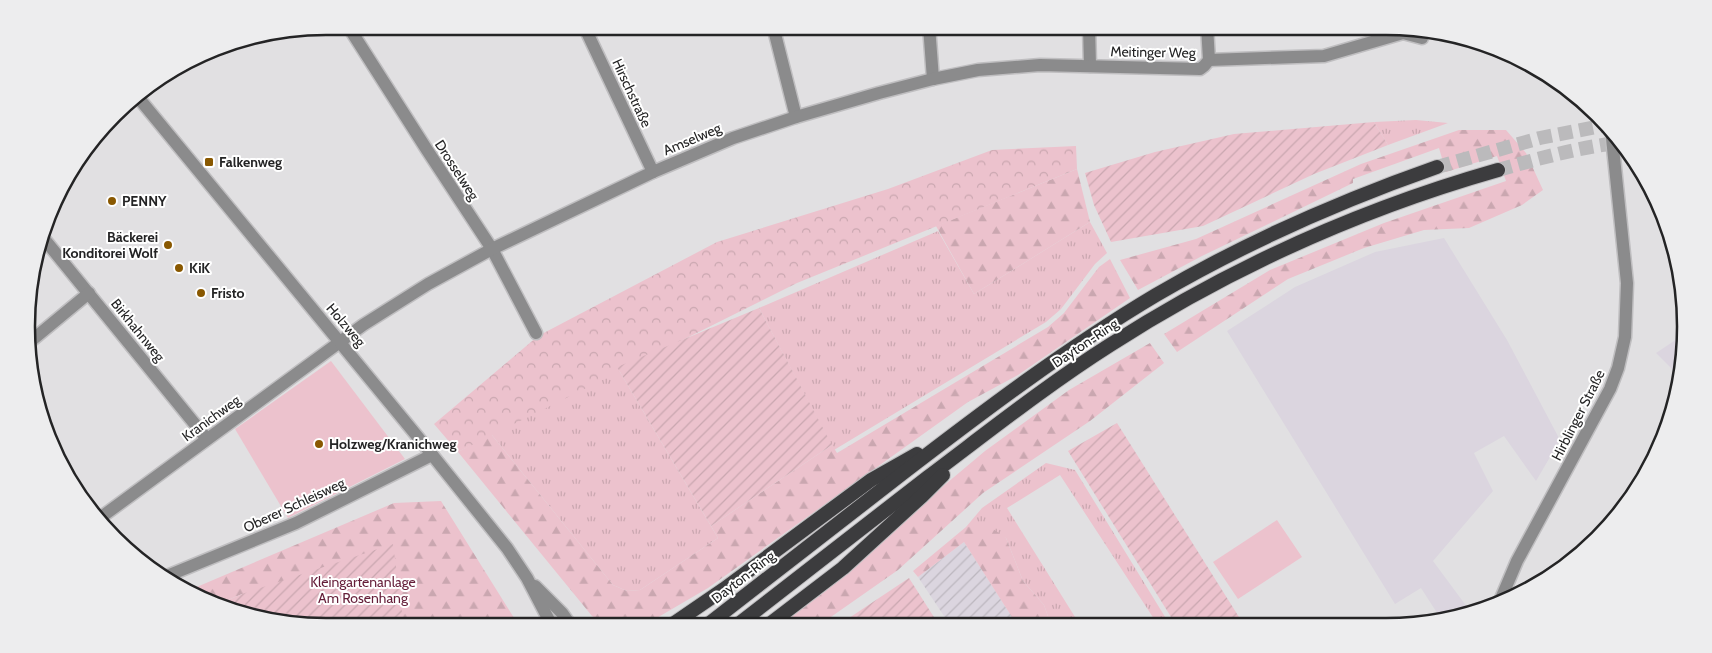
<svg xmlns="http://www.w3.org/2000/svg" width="1712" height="653" viewBox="0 0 1712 653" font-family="Cabin,sans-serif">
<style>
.built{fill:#dbd5df}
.industrial{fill:url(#industrial-furrows)}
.grass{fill:url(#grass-tufts)}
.forest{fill:url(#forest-firs)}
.park{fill:url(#park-crowns)}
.garden{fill:url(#garden-furrows)}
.pitch{fill:#ecc2cd}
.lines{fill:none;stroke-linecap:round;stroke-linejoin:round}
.trunk-tunnel{stroke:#bbbabc;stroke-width:14;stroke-dasharray:14 7;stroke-linecap:butt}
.minor-casing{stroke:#bfbec0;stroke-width:15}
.tertiary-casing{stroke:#bfbec0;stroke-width:15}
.trunk-casing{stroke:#bfbec0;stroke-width:16}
.minor{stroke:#8b8b8c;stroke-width:12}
.tertiary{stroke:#8b8b8c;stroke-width:12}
.trunk{stroke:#3c3c3e;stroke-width:14}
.poi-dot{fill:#895800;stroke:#fff;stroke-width:2}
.labels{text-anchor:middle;stroke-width:4;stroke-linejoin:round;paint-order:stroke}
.street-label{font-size:14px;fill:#242425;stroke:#fff}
.poi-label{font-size:14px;font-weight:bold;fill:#242425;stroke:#fff;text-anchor:start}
.park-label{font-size:14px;fill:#651e39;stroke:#fff}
.rim{fill:none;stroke:#242425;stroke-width:2.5}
</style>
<defs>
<pattern id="industrial-furrows" width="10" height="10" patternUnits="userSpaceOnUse" patternTransform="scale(1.25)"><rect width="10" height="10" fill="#dbd5df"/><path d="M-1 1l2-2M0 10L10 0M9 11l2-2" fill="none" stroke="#bcb7bf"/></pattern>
<pattern id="grass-tufts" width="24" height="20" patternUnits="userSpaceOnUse" patternTransform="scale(1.25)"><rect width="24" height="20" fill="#ecc2cd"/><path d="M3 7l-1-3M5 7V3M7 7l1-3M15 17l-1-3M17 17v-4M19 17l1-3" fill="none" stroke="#caa7b0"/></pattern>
<pattern id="forest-firs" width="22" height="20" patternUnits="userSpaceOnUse" patternTransform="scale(1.25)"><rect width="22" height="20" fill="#ecc2cd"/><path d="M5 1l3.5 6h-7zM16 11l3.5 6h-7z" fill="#caa7b0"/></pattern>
<pattern id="park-crowns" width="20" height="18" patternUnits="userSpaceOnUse" patternTransform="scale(1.25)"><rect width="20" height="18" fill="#ecc2cd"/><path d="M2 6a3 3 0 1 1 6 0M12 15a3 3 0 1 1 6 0" fill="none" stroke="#caa7b0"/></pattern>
<pattern id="garden-furrows" width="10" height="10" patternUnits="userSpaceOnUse" patternTransform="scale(1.25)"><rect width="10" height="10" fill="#ecc2cd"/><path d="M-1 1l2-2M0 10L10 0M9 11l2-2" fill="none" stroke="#caa7b0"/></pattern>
</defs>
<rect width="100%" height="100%" fill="#e1e0e2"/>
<g class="built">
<path d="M1444,238L1507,340L1560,440L1536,481L1504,436L1474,453L1493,491L1433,561L1470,611L1441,619L1421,588L1395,604L1227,331L1295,287L1375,252Z"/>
<path d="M1680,337L1677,374L1656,353Z"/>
</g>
<path class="industrial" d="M964,542L1017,625H950L918,577Z"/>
<g class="grass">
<path d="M1416,120L1448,123L1388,145L1374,122Z"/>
<path d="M1090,222L1107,253L1095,264L1061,309L1046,322L834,450L759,308L938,231L974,294Z"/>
<path d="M617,367L718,538L640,590L627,591L613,585L491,434Z"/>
<path d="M1046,463L1075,470L1170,625H1158L1060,475L1007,508L1080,625H1051L1044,605L1023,581L1006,538L966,527L982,508Z"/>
</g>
<g class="forest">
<path d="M1459,130H1506L1526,153L1543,190L1522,205L1469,228L1424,230L1364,248L1288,279L1177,352L1164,334L1270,270L1384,223L1506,181L1497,156L1446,172L1439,148L1353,179V183L1202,256L1138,290L1120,260L1196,239L1361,164Z"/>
<path d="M1077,169L1090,222L974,294L936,226Z"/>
<path d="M1110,259L1130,298L1018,375L968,402L708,588L643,626H609L592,616L458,452L491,434L613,585L627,591L640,590L718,538L711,526L832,445L837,453L1048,327L1064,313L1099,267Z"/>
<path d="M1150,343L1164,363L1090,421L983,493L898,570L818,626H779L824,592L922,504L985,451L1069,390Z"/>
<path d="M441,501L519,626L398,627L242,594L221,603L192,589L394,503Z"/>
<path d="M986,524L1006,538L1023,581L1044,605L1051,625H1017L964,542L918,577L913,571L966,527Z"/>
</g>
<path class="park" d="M1076,146L1077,169L797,283L458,452L434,424L538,336L717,242L888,189L992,150Z"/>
<g class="garden">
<path d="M1374,122L1388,145L1314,174L1203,226L1111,242L1094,205L1085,173L1155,152L1234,134Z"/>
<path d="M759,308L832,445L711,526L617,367Z"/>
<path d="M1117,423L1244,625H1176L1068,451Z"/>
<path d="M393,544L404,627H326L249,616L221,603L242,594Z"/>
<path d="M909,578L939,625L837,626Z"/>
</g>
<g class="pitch">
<path d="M331,361L405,459L288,518L235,429Z"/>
<path d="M1277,520L1302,557L1238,599L1213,562Z"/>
</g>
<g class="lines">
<g class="trunk-tunnel">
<path d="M1437,167L1540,138L1601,126"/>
<path d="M1498,170C1537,159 1576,148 1616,143"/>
</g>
<defs>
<g id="minor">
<path d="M348,26L427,150L492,249L536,333"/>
<path d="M584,26L653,172"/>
<path d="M773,26L796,117"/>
<path d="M929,26L933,79"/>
<path d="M1089,26L1090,66"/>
<path d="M1209,60L1324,56L1403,33L1422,38"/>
<path d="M45,240L207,439"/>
<path d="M31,341L89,293"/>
<path d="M100,518L363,325L428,284L492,249L653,172L733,138L796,117L879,93L933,79L978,70L1040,65L1200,69L1204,66L1209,60L1207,26"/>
<path d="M167,576L296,523L432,455"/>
</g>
<g id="tertiary">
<path d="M137,96L417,436L507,548L527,578L552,626"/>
<path d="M535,586L562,613L571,626"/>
<path d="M1500,601L1517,561L1610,389L1618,368L1625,337L1627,283L1612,138"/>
</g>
<g id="trunk">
<path d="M670,626L724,589L871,480L917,454"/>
<path d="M706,626C772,575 837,524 903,473C985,410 1067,348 1156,295C1245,243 1340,201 1437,167"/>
<path d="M736,626C800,576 864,527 928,477C988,432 1047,385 1110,345C1230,268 1361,209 1498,170"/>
<path d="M767,626L843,568L922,496L943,475"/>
</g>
</defs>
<use href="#minor" class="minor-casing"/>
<use href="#tertiary" class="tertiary-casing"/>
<use href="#trunk" class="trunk-casing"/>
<use href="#minor" class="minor"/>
<use href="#tertiary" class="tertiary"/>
<use href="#trunk" class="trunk"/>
</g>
<g class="poi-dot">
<rect x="204" y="157" width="10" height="10" rx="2.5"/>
<circle cx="112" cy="201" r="5"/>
<circle cx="168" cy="245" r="5"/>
<circle cx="179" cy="268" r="5"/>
<circle cx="201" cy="293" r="5"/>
<circle cx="319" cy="444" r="5"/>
</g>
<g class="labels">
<g class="street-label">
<text transform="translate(1153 52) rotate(1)" y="5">Meitinger Weg</text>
<text transform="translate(632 93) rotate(65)" y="5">Hirschstraße</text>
<text transform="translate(692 139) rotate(-23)" y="5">Amselweg</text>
<text transform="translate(457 170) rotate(57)" y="5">Drosselweg</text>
<text transform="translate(346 325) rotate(50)" y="5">Holzweg</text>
<text transform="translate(138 330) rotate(51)" y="5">Birkhahnweg</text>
<text transform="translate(1085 343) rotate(-34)" y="5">Dayton-Ring</text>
<text transform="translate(1578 415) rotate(-63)" y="5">Hirblinger Straße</text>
<text transform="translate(211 418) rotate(-36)" y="5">Kranichweg</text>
<text transform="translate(294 505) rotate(-25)" y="5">Oberer Schleisweg</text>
<text transform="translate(743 577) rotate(-38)" y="5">Dayton-Ring</text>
</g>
<g class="poi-label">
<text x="219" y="167">Falkenweg</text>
<text x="122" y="206">PENNY</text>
<text x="158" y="242" text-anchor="end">Bäckerei<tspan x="158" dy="16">Konditorei Wolf</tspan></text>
<text x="189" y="273">KiK</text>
<text x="211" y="298">Fristo</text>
<text x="329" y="449">Holzweg/Kranichweg</text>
</g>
<g class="park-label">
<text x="363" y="587">Kleingartenanlage<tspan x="363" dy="16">Am Rosenhang</tspan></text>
</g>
</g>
<path d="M0 0H1712V653H0ZM326 35H1386A291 291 0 0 1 1677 326V327A291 291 0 0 1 1386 618H326A291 291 0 0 1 35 327V326A291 291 0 0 1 326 35Z" fill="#ededee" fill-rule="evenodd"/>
<path class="rim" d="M326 35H1386A291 291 0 0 1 1677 326V327A291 291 0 0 1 1386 618H326A291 291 0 0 1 35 327V326A291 291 0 0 1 326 35Z"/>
</svg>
